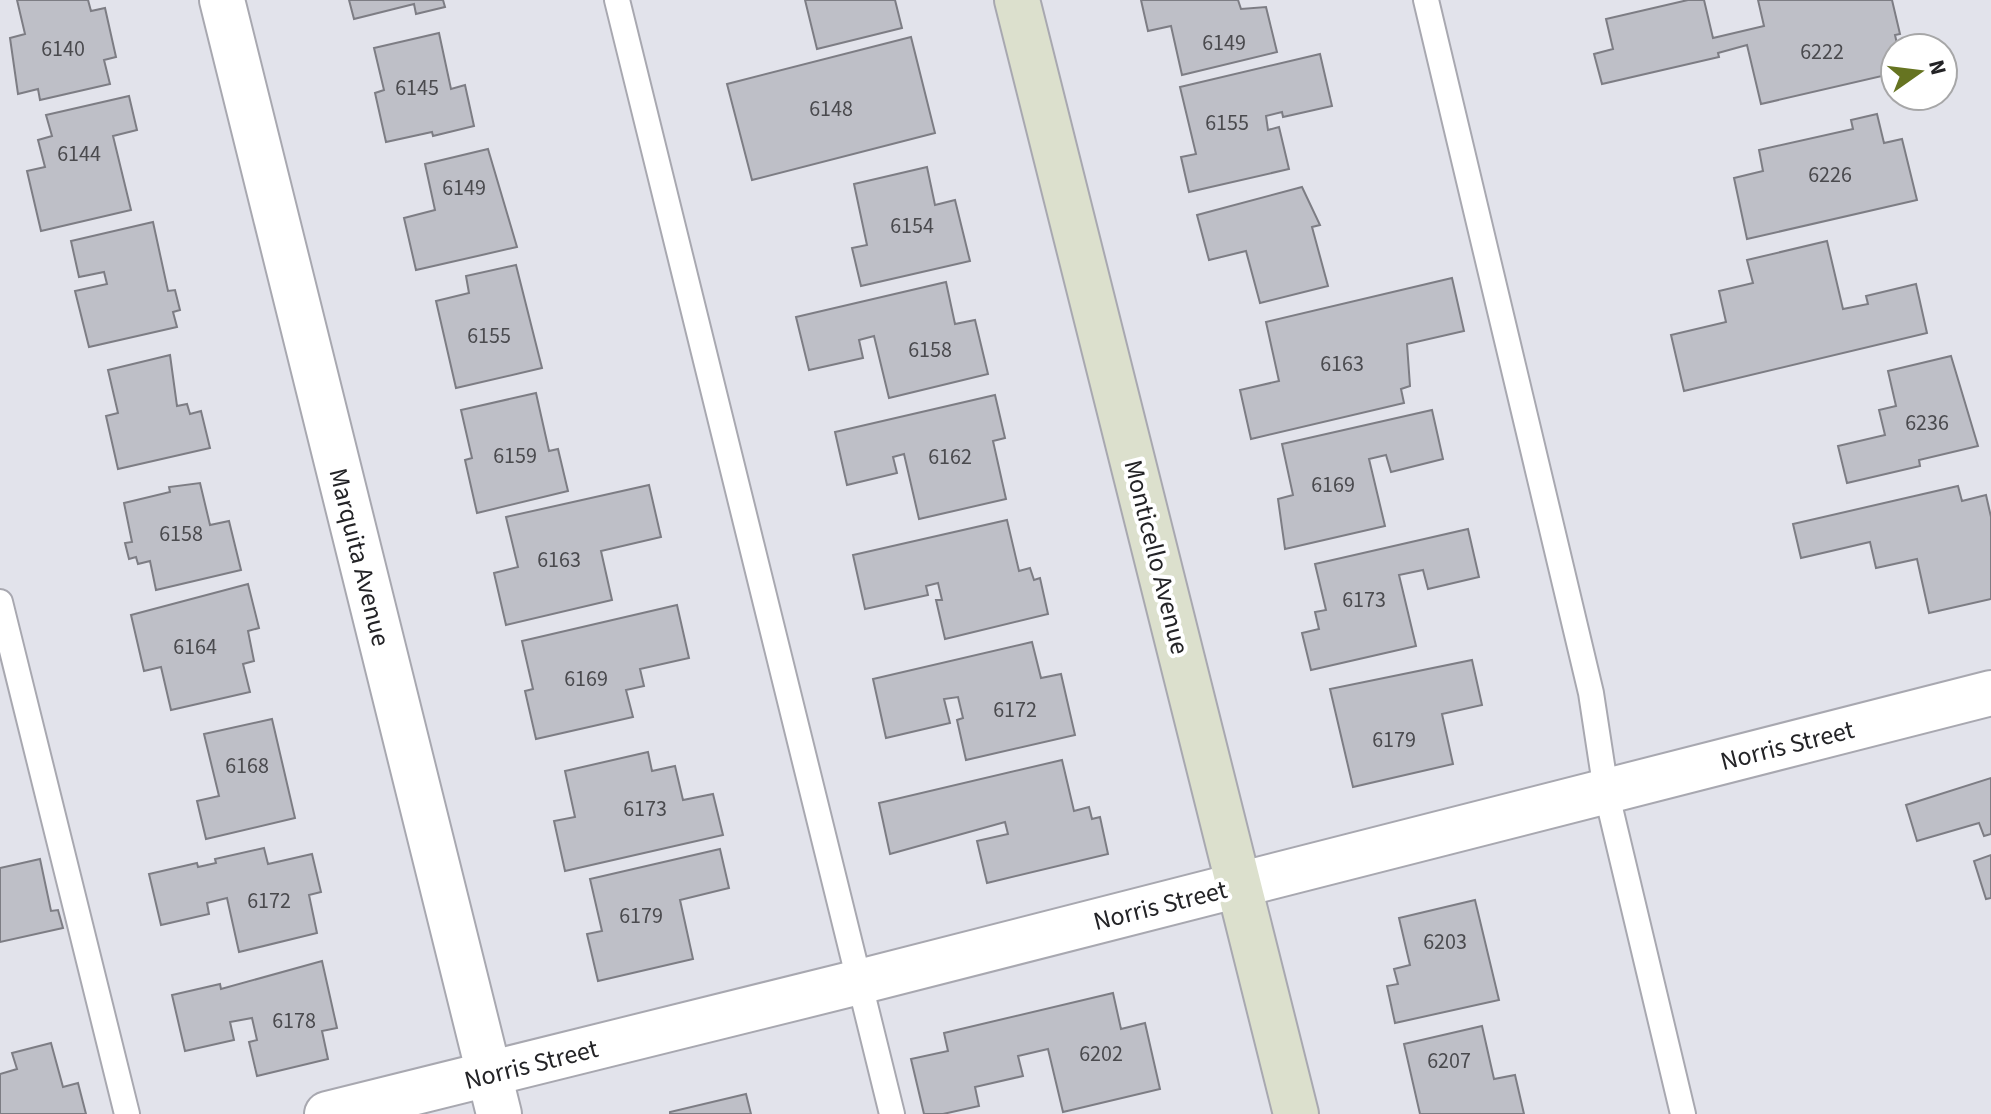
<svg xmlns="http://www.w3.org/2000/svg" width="1991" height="1114" viewBox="0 0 1991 1114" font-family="'Source Sans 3',sans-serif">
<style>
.building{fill:#bebfc7;stroke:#7d7d84;stroke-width:2}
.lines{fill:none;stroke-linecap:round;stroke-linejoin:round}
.lane-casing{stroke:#a8a8b0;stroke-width:28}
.street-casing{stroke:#a8a8b0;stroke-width:48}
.secondary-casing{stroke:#a8a8b0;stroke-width:48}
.lane{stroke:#fff;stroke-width:24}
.street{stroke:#fff;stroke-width:44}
.secondary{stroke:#dce0cd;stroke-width:44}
.labels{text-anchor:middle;stroke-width:8;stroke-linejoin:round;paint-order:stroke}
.number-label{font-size:22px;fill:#4a4a4e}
.street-label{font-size:26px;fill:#232326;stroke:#fff}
</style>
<rect width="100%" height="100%" fill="#e2e3eb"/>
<g class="building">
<path d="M17,0H88L91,11L105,8L116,57L104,60L110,84L40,100L38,89L18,94L10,38L25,34Z"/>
<path d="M349,0H443L445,7L416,14L414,4L354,19Z"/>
<path d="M805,0H895L902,28L817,49Z"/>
<path d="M1141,0H1238L1241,9L1266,7L1277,52L1182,75L1171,26L1148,31Z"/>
<path d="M1688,0H1704L1713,38L1764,26L1758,0H1892L1900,34L1895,35L1898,48H1895V73L1761,104L1747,45L1718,53L1719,57L1602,84L1594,54L1613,49L1606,19Z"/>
<path d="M439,33L451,89L465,85L474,126L433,136L432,132L386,142L375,93L384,90L374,48Z"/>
<path d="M911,37L935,133L752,180L727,84Z"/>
<path d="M1320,54L1332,106L1283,117L1282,112L1266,116L1268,130L1279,127L1289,169L1189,192L1181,157L1196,154L1180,87Z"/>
<path d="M129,96L137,130L113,136L131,210L41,231L27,171L45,167L38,140L52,136L46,115Z"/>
<path d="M1877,114L1884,143L1902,139L1917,200L1747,239L1734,178L1763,171L1759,150L1853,129L1851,120Z"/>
<path d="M488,149L517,247L416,270L404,218L435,210L425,164Z"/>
<path d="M927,167L935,205L955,200L970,261L861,286L852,248L867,245L854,184Z"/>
<path d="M1302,187L1320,225L1312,227L1328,286L1260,303L1246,251L1209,260L1197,215Z"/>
<path d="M153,222L168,291L175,290L180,310L173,312L177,327L89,347L75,291L107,284L104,272L79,277L71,241Z"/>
<path d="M1827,241L1843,309L1868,304L1866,296L1916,284L1927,333L1684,391L1671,335L1726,322L1719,291L1753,283L1747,260Z"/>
<path d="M516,265L542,368L456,388L436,301L469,293L466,276Z"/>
<path d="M1452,278L1464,331L1407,344L1410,386L1401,389L1404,403L1251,439L1240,390L1279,381L1266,322Z"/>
<path d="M946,282L955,324L975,320L988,374L889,398L874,336L859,340L863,358L809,370L796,317Z"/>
<path d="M170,355L177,406L187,404L190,414L201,411L210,448L118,469L106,416L118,413L108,370Z"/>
<path d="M1951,356L1978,446L1919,460L1920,466L1847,483L1838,446L1885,435L1879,410L1896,406L1888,371Z"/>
<path d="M536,393L549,451L558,449L568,491L477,513L465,460L472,458L461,410Z"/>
<path d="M995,395L1005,438L993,441L1006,499L919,519L904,454L893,457L897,473L847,485L835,432Z"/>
<path d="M1432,410L1443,459L1391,472L1386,455L1369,459L1385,526L1285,549L1278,499L1293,495L1282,444Z"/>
<path d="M200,483L210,525L229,521L241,570L156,590L150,561L138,564L136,557L129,559L125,543L132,542L124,503L170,492L169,487Z"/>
<path d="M649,485L661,537L601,551L612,600L506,625L494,573L518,567L506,517Z"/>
<path d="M1958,486L1962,501L1986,495L1991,517V599L1929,613L1917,559L1876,568L1870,542L1801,558L1793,524Z"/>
<path d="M1007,520L1019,571L1030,568L1034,580L1040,578L1048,614L945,639L936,600H942L938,583L926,586L928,595L865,609L853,555Z"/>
<path d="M1468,529L1479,577L1428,589L1423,570L1399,575L1416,646L1311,670L1302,633L1319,629L1315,612L1326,610L1315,564Z"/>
<path d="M248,584L259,628L248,631L254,661L243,664L250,692L171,710L161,667L144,671L131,615Z"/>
<path d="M677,605L689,658L640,669L644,686L626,690L633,717L536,739L525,691L533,689L522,641Z"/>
<path d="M1032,642L1041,678L1061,674L1075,735L966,760L957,720L963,718L958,697L944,699L950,723L886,738L873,679Z"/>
<path d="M1472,660L1482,705L1442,714L1453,764L1353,787L1330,689Z"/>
<path d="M272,719L295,818L206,839L197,801L219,796L204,734Z"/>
<path d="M648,752L652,771L675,766L683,800L713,794L723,835L565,871L554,821L575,817L565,771Z"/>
<path d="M1062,760L1074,811L1089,807L1092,819L1100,817L1108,854L987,883L977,841L1008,834L1005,822L890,854L879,803Z"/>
<path d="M1991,778V834L1984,836L1979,823L1917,841L1906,805Z"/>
<path d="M264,848L268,864L312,854L321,892L309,895L317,933L239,952L227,898L207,903L209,914L161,925L149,874L197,863L198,867L216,863L215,859Z"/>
<path d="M720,849L729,888L680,900L693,959L598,981L587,934L602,931L590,879Z"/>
<path d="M1991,855V898L1986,899L1974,861Z"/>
<path d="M40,859L51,911L58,910L63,928L0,942V868Z"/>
<path d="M1475,900L1499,1000L1395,1023L1387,986L1398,984L1394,969L1410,965L1399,918Z"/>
<path d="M322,961L337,1028L322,1031L328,1059L257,1076L249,1042L257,1040L252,1018L230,1022L234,1040L185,1051L172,995L220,984L221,989Z"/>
<path d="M1113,993L1121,1029L1145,1023L1160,1089L1063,1112L1048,1049L1018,1056L1023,1076L975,1087L979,1106L943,1114H924L911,1059L948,1051L944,1033Z"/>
<path d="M1482,1026L1494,1079L1515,1075L1524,1114H1420L1404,1044Z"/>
<path d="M51,1043L63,1087L78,1083L86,1114H0V1074L17,1069L12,1053Z"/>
<path d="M746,1094L751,1114H670V1112Z"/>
</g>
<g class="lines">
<defs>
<g id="lane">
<path d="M617,0L892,1114"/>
<path d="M1426,0L1591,693L1606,791L1683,1114"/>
<path d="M0,602L127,1114"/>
</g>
<g id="street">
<path d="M222,0L499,1114"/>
<path d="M327,1114L859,982L1991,693"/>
</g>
<path id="secondary" d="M1017,0L1296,1114"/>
</defs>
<use href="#lane" class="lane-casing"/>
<use href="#street" class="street-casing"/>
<use href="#secondary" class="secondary-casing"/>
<use href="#lane" class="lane"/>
<use href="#street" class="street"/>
<use href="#secondary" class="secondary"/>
</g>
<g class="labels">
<g class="number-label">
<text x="1224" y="50">6149</text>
<text x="63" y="56">6140</text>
<text x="1822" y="59">6222</text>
<text x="417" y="95">6145</text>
<text x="831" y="116">6148</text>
<text x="1227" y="130">6155</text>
<text x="79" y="161">6144</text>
<text x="1830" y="182">6226</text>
<text x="464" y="195">6149</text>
<text x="912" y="233">6154</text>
<text x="489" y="343">6155</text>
<text x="930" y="357">6158</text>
<text x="1342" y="371">6163</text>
<text x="1927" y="430">6236</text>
<text x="515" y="463">6159</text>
<text x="950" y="464">6162</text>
<text x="1333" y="492">6169</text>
<text x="181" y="541">6158</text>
<text x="559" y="567">6163</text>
<text x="1364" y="607">6173</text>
<text x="195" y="654">6164</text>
<text x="586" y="686">6169</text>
<text x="1015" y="717">6172</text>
<text x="1394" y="747">6179</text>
<text x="247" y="773">6168</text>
<text x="645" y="816">6173</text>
<text x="269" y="908">6172</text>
<text x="641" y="923">6179</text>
<text x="1445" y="949">6203</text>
<text x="294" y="1028">6178</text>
<text x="1101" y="1061">6202</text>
<text x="1449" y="1068">6207</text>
</g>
<g class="street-label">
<text transform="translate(360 557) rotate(76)" y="9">Marquita Avenue</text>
<text transform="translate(1157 557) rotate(76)" y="9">Monticello Avenue</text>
<text transform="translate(1787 745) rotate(-14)" y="9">Norris Street</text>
<text transform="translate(1160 905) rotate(-14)" y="9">Norris Street</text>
<text transform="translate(531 1064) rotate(-14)" y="9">Norris Street</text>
</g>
</g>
<g transform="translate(1919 72) rotate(76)"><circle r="38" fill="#ffffff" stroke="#a7a7a8" stroke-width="2"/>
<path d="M0-6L14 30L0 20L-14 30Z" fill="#667421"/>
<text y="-12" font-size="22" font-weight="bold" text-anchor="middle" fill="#232326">N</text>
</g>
</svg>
